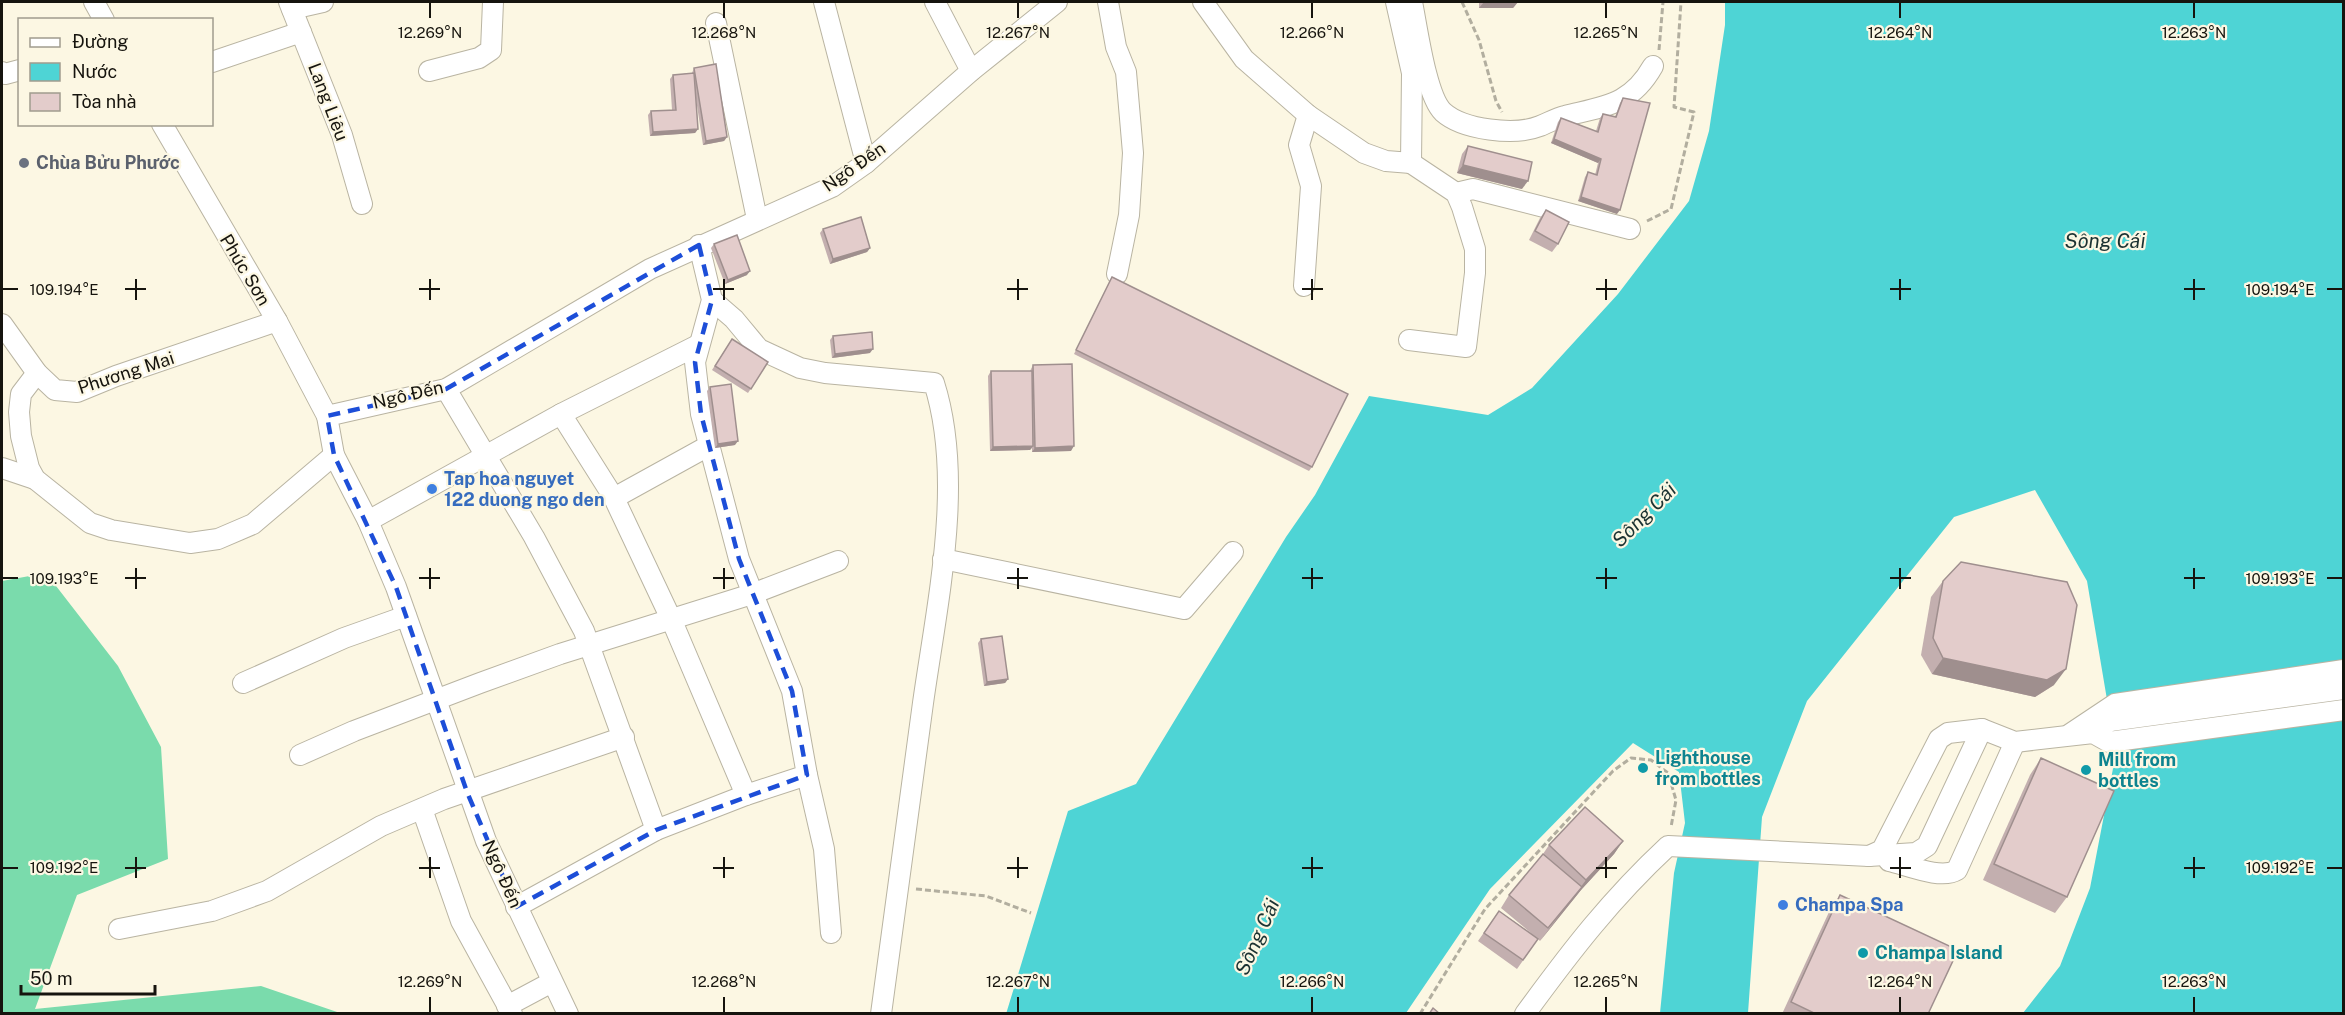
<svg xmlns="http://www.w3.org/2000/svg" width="2345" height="1015" viewBox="0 0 2345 1015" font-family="'Public Sans',sans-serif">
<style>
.forest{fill:#7adbac}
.water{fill:#4ed4d5}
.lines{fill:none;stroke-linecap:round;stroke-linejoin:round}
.minor-casing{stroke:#b9b4a2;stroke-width:22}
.path{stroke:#b2ae9f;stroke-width:3;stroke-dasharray:6 3;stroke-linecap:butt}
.minor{stroke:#fff;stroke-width:20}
.wall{fill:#c3afaf}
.shaded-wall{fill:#9f8f8e}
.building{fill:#e3cccb;stroke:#9f8f8e;stroke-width:1.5}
.marked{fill:none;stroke:#1d4ed8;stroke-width:4.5;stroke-dasharray:12 8;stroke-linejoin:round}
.ticks{fill:none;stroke:#16140e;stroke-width:2}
.worship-dot{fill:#6b7280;stroke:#fcf7e3;stroke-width:2}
.shop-dot{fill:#3f7fe0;stroke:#fcf7e3;stroke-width:2}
.culture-dot{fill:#0f9aa8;stroke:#fcf7e3;stroke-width:2}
.labels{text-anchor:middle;stroke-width:4.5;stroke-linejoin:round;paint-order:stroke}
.street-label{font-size:18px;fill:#16140e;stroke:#fcf7e3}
.worship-label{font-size:18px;font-weight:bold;fill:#5b616d;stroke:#fcf7e3;text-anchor:start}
.shop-label{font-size:18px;font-weight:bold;fill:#366cbe;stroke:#fcf7e3;text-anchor:start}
.culture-label{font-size:18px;font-weight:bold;fill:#0d838f;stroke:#fcf7e3;text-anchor:start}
.water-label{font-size:20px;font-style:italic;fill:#1b3232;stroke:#fcf7e3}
.ticks-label{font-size:15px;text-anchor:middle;fill:#16140e;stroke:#fcf7e3;stroke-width:4.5;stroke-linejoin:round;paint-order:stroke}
</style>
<rect width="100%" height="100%" fill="#fcf7e3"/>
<path class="forest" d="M46,573L118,666L161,747L168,859L77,895L35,1009L261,986L340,1013H2V581Z"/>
<path class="water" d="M1725,2H2343V1013H2023L2060,966L2090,888L2116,753L2087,581L2035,490L1954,517L1807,701L1762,817L1748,1013H1660L1674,873L1685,823L1679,772L1633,743L1490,889L1406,1013L1006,1014L1068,811L1136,784L1286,537L1315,495L1369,396L1488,415L1532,388L1618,294L1689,201L1709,131L1725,25Z"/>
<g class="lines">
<defs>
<g id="minor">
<path d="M94,2L104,20"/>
<path d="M289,2L342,135L362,204"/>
<path d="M824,2L866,163"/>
<path d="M935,2L971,71"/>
<path d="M1108,2L1116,47L1126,72L1133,153L1129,215L1117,274"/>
<path d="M1203,2L1244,59L1308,115L1364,153L1386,161L1411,163L1412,73L1396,2"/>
<path d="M1412,2C1417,26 1426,96 1443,112C1463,130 1515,136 1540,126C1548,123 1556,118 1565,116C1605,106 1631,105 1653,66"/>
<path d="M292,9L323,2"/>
<path d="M716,23L757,219"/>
<path d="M212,62L301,32"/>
<path d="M429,71L479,58L491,50L493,2"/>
<path d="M2,72L5,74L20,70"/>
<path d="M162,124L277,321L327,416"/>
<path d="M1456,193L1473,189L1630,229"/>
<path d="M1304,286L1311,186L1299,145L1308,115"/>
<path d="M712,300L734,319L759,349L800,368L825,373L934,383C965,480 937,603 923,703C909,806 895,910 881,1014"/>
<path d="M2,324L37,373L55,390L77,392L116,376L277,321"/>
<path d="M1409,340L1466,347L1475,273V249L1462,207L1456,193L1411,163"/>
<path d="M37,373L21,394L19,412L21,436L29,468L35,479L90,523L111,530L190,543L218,539L253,524L334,455"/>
<path d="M446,389L534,537L584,631L656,830"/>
<path d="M561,414L614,498L672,621L746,795"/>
<path d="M2,468L35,479"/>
<path d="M614,498L710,445"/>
<path d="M368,521L561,414L698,345"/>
<path d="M943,559L1184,609L1233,552"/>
<path d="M243,683L344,638L406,616"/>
<path d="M2093,733L2110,721L2344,689"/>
<path d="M2070,734L2115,704L2344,670"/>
<path d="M300,755L354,731L480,683L560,654L752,594L838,561"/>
<path d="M807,775L824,849L831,933"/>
<path d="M422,809L461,921L512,1014"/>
<path d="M1869,856L1882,850L1939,739L1948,733L1982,729L2015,742L2093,733L2109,742L2344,710"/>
<path d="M1889,861C1907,865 1941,880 1957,870L2015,742"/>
<path d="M516,907L656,830L746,795L807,775L792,691L739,559L701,414L695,362L712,300L699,245"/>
<path d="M119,929L212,911L267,891L381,826L444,799L624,737"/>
<path d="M507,1006L552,982"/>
<path d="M568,1014L486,841L396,587L368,521L334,455L327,416L446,389L650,269L832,187L866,163L971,71L1057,2"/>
<path d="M1525,1014C1571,951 1611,899 1668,846L1869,856L1916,853L1927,846L1982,729"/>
</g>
</defs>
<use href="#minor" class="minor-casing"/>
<g class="path">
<path d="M1462,2L1479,40L1496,101L1502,112"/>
<path d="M1659,50L1663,2"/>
<path d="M1647,221L1671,209L1694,112L1674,107L1681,2"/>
<path d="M916,889L986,896L1031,913"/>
<path d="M1420,1014L1485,909L1613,771L1631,758L1651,760L1668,773L1676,800L1671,827"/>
</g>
<use href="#minor" class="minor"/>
</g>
<g class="wall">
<path d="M1479,2H1518L1513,8H1479Z"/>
<path d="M694,68L727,137L724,141L703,145L696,99L698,129L695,133L650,136L648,115L651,111L672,110L670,79L673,75L692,73Z"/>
<path d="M1623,98L1617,214L1578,201L1585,177L1588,172L1595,175L1598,163L1551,143L1558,122L1561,118L1596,131L1600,118L1603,114L1615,117L1620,103Z"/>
<path d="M1468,146L1522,189L1457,173L1462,154Z"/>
<path d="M1546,210L1558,244L1552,252L1529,240L1540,218Z"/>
<path d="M823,229L870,248L867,252L830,264L820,233Z"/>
<path d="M714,244L747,275L725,284L711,248Z"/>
<path d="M1112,277L1312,467L1309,471L1074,354Z"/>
<path d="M833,336L870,353L832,358L830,340Z"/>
<path d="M732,339L768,362L748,393L712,370Z"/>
<path d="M1033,365L1071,451L1032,452V448L1030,450L990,451L988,376L991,371H1030Z"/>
<path d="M710,387L735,445L715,448L707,391Z"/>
<path d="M1943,581L2054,685L2035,697L1932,674L1921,655L1931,597Z"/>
<path d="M981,639L1008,679L1005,683L984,686L978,643Z"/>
<path d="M2041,758L2067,897L2055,913L1983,880L2030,775Z"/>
<path d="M1623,841L1614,854L1581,890L1573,900L1540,941L1538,939L1517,969L1478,941L1499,911L1531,933L1501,908L1509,895L1541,857L1549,845Z"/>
<path d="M1840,895L1928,1014H1782L1829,912Z"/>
</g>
<g class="shaded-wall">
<path d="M1484,2H1518L1513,8H1479Z"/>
<path d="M698,129L695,133L650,136L653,132Z"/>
<path d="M727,137L724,141L703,145L706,141Z"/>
<path d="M1554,139L1601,159L1598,163L1551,143Z"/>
<path d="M1463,165L1528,181L1522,189L1457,173Z"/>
<path d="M1581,197L1620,210L1617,214L1578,201Z"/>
<path d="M870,248L867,252L830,264L833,259Z"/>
<path d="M750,271L747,275L725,284L728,280Z"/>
<path d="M873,349L870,353L832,358L835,354Z"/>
<path d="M738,441L735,445L715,448L718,444Z"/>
<path d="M1033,446L1030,450L990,451L993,447Z"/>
<path d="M1074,446L1071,451L1032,452L1035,448Z"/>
<path d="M1943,658L2066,669L2054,685L2035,697L1932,674Z"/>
<path d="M1008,679L1005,683L984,686L987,682Z"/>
<path d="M1623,841L1614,854L1581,890L1573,900L1540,941L1586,880Z"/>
</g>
<g class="building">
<path d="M716,64L727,137L706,141L694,68Z"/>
<path d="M694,73L698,129L653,132L651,111L676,110L673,75Z"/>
<path d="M1623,98L1650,103L1620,210L1581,197L1588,172L1597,175L1601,159L1554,139L1561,118L1598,132L1603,114L1616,117Z"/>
<path d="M1468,146L1532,162L1528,181L1463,165Z"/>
<path d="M1546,210L1569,222L1558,244L1535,231Z"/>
<path d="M861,217L870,248L833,259L823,229Z"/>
<path d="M737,235L750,271L728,280L714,244Z"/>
<path d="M1112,277L1348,394L1312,467L1076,350Z"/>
<path d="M872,332L873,349L835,354L833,336Z"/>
<path d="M732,339L768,362L751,389L715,366Z"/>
<path d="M1072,364L1074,446L1035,448L1033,365Z"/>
<path d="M991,371H1032L1033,446L993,447Z"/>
<path d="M731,384L738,441L718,444L710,387Z"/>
<path d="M1961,562L2067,582L2077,605L2066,669L2047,680L1943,658L1933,638L1943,581Z"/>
<path d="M1002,636L1008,679L987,682L981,639Z"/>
<path d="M2041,758L2114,791L2067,897L1994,864Z"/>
<path d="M1585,807L1623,841L1586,880L1549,845Z"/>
<path d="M1543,854L1582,887L1548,928L1509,895Z"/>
<path d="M1840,895L1958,950L1928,1014H1816L1791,1002Z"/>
<path d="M1499,911L1538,939L1523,960L1484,933Z"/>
<path d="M1433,1008L1440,1014H1429Z"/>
</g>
<path class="marked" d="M699,245L712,300L695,362L701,414L739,559L792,691L807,775L656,830L516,907L467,792L396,587L334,455L327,416L446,389Z"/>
<path class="ticks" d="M430,3V18M724,3V18M1018,3V18M1312,3V18M1606,3V18M1900,3V18M2194,3V18M136,279V300M430,279V300M724,279V300M1018,279V300M1312,279V300M1606,279V300M1900,279V300M2194,279V300M3,289H18M125,289H146M419,289H440M713,289H734M1007,289H1028M1302,289H1323M1596,289H1617M1890,289H1911M2184,289H2205M2327,289H2342M136,568V589M430,568V589M724,568V589M1018,568V589M1312,568V589M1606,568V589M1900,568V589M2194,568V589M3,578H18M125,578H146M419,578H440M713,578H734M1007,578H1028M1302,578H1323M1596,578H1617M1890,578H1911M2184,578H2205M2327,578H2342M136,857V878M430,857V878M724,857V878M1018,857V878M1312,857V878M1606,857V878M1900,857V878M2194,857V878M3,868H18M125,868H146M419,868H440M713,868H734M1007,868H1028M1302,868H1323M1596,868H1617M1890,868H1911M2184,868H2205M2327,868H2342M430,997V1012M724,997V1012M1018,997V1012M1312,997V1012M1606,997V1012M1900,997V1012M2194,997V1012"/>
<circle class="worship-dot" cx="24" cy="163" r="6"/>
<g class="shop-dot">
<circle cx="432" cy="489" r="6"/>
<circle cx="1783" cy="905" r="6"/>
</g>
<g class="culture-dot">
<circle cx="1643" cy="768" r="6"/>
<circle cx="2086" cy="770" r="6"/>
<circle cx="1863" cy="953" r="6"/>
</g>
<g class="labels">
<g class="street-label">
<text transform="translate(328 102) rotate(69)" y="6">Lang Liêu</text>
<text transform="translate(854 167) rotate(-35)" y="6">Ngô Đến</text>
<text transform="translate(245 270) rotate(59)" y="6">Phúc Sơn</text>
<text transform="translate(126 373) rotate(-18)" y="6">Phương Mai</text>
<text transform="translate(408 395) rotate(-13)" y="6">Ngô Đến</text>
<text transform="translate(502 874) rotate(66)" y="6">Ngô Đến</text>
</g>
<g class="worship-label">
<text x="36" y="169">Chùa Bửu Phước</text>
</g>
<g class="shop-label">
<text x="444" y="485">Tap hoa nguyet<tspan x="444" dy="21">122 duong ngo den</tspan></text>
<text x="1795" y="911">Champa Spa</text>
</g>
<g class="culture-label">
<text x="1655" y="764">Lighthouse<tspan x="1655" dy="21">from bottles</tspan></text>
<text x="2098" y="766">Mill from<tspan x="2098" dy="21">bottles</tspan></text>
<text x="1875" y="959">Champa Island</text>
</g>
<g class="water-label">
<text x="2105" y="248">Sông Cái</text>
<text transform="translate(1644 515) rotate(-45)" y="7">Sông Cái</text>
<text transform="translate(1257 937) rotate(-66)" y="7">Sông Cái</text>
</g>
</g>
<g class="ticks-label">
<text x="430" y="38">12.269°N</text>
<text x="724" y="38">12.268°N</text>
<text x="1018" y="38">12.267°N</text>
<text x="1312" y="38">12.266°N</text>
<text x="1606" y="38">12.265°N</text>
<text x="1900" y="38">12.264°N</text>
<text x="2194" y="38">12.263°N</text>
<text x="2280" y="295">109.194°E</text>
<text x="64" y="295">109.194°E</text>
<text x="2280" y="584">109.193°E</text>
<text x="64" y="584">109.193°E</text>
<text x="2280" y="873">109.192°E</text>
<text x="64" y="873">109.192°E</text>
<text x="430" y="987">12.269°N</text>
<text x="724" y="987">12.268°N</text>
<text x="1018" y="987">12.267°N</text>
<text x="1312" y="987">12.266°N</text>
<text x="1606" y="987">12.265°N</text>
<text x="1900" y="987">12.264°N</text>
<text x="2194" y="987">12.263°N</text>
</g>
<rect width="2345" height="1015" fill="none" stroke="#16140e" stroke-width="6"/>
<rect x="18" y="18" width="195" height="108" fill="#fcf7e3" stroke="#a09c8e" stroke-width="1.5"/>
<rect x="30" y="38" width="30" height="9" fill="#ffffff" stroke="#a09c8e" stroke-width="1.5"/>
<text x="72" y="48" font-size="18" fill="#16140e">Đường</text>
<rect x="30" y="63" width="30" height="18" fill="#4ed4d5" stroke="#a09c8e" stroke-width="1.5"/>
<text x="72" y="78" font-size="18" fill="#16140e">Nước</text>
<rect x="30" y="93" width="30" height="18" fill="#e3cccb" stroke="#a09c8e" stroke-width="1.5"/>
<text x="72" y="108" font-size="18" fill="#16140e">Tòa nhà</text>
<path d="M21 985v9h134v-9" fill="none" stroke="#16140e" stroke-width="3"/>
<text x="30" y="985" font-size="18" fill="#16140e" stroke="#fcf7e3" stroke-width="4.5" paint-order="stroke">50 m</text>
</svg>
